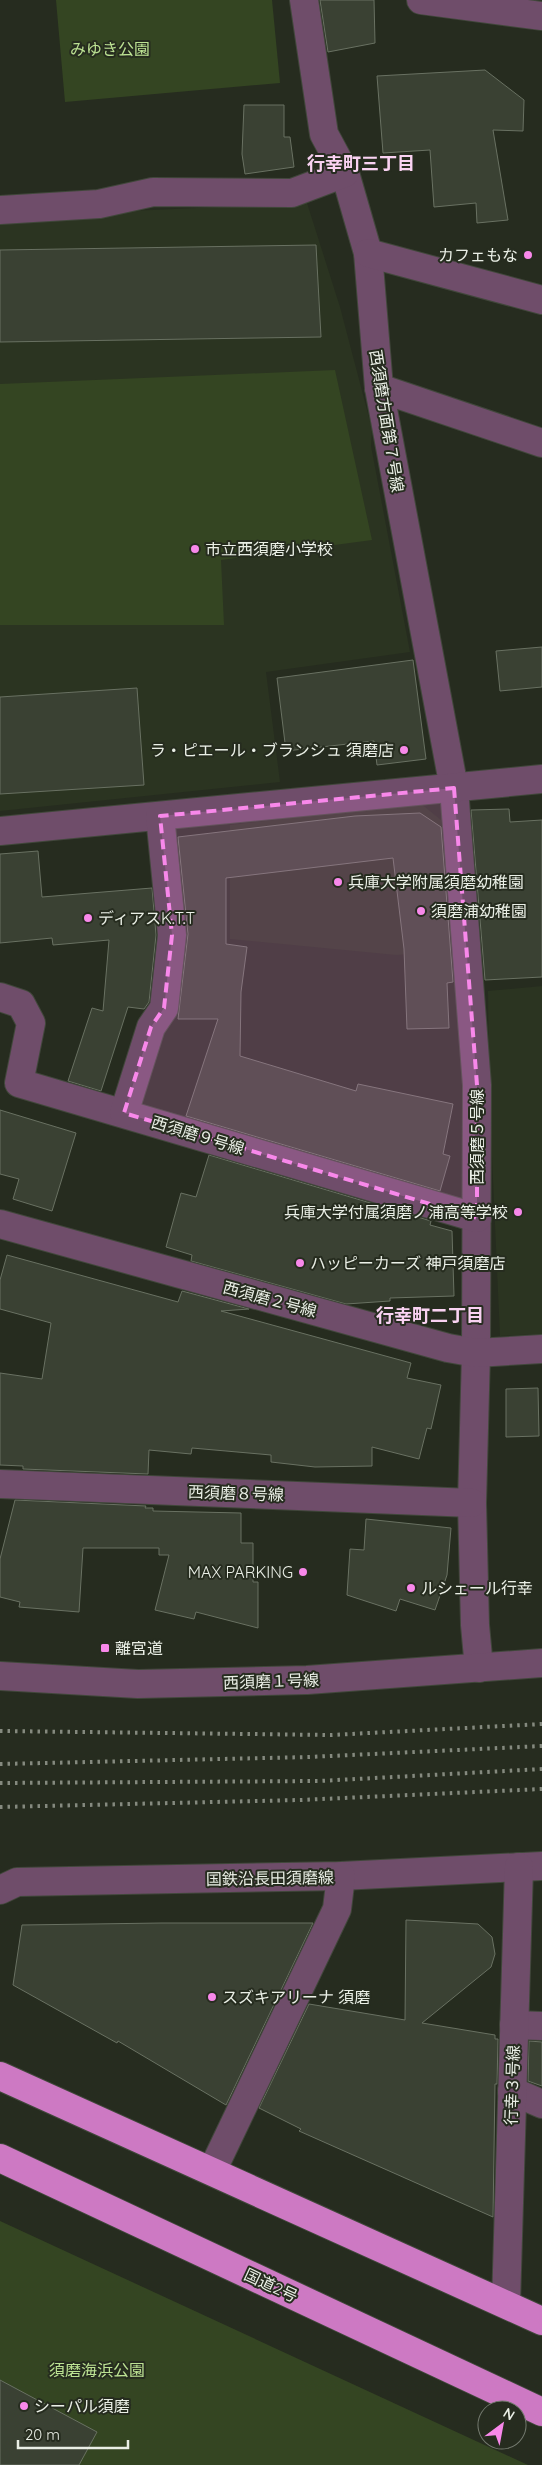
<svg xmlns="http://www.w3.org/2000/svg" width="542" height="2465" viewBox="0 0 542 2465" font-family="Quicksand,'Noto Sans JP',sans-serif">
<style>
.built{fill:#2b3421}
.green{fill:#344522}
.building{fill:#3a4133;stroke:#697162}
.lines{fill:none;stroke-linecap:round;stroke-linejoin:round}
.minor-casing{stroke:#41473b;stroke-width:30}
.highway-casing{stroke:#41473b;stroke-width:30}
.minor{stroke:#6f4d6a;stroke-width:28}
.highway{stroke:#cd79c3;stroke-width:28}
.rail{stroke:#858a7f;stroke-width:4;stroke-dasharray:2.5 5;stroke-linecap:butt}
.marked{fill:#f888ea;fill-opacity:0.2;stroke:#f888ea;stroke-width:4;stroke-dasharray:10 6;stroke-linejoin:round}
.poi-dot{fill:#f888ea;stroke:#262c1f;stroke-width:2}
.labels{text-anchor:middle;stroke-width:4;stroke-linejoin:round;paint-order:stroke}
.park-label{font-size:16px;fill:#bce293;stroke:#262c1f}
.poi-label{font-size:16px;fill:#eaefe6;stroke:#262c1f;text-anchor:start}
.street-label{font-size:16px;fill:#eaefe6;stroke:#262c1f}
.neighbourhood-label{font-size:18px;font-weight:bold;fill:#f9d2f2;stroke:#262c1f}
</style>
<rect width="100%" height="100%" fill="#262c1f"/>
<g class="built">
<path d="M307,203L340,307L372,429L371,446L410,652L266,672L280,782L0,811V217Z"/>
<path d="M420,803L441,820L451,951L396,955L230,939V825Z"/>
<path d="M542,986V1334L500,1336L489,1090L488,991Z"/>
</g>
<g class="green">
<path d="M56,0H272L280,83L65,102Z"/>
<path d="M335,370L372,540L221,560L224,625H0V384Z"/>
<path d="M0,2221L528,2465H0Z"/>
</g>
<g class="building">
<path d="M320,0H374L375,43L328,52Z"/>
<path d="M485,70L524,100L523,131L493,130L508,220L477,223L476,203L434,207L430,150L383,153L377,76Z"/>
<path d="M244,105H284V137H290L294,167L245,174L242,154Z"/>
<path d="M316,245L321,337L0,342V250Z"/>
<path d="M542,647V687L500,691L496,651Z"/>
<path d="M413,660L426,759L377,765L374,741L286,751L277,678Z"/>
<path d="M137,688L144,785L0,794V697Z"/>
<path d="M509,809L510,822L542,820V977L485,980L471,810Z"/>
<path d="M420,813L441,827L453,982L447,983L449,1028L407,1029L404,949L393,858L226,878V944L247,947L241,992L240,1056L356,1091L358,1084L453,1104L443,1154L450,1156L440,1191L186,1116L218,1019H178L188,934L178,837L355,816Z"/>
<path d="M38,851L42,897L152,888L156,935L149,1002L144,1009L128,1007L101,1091L68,1081L92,1008L103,1011L109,940L53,945L52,938L0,943V854Z"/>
<path d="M0,1110L76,1133L52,1211L13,1199L19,1179L0,1174Z"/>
<path d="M209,1155L431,1221L430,1225L452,1231L454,1296L390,1298V1301L346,1304L191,1261L192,1255L166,1247L181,1193L196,1197Z"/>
<path d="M7,1255L178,1302L182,1291L249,1309L221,1311L411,1363L407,1378L441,1385L431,1429L427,1428L419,1459L372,1447V1466L315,1467L271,1462V1455L192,1448L191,1454L149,1450L148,1474L23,1469V1466L0,1465V1373L42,1379L51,1323L0,1309V1280Z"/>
<path d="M538,1388L539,1436L506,1437V1389Z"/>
<path d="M15,1500L146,1506L145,1508H153V1511L241,1513V1543H253V1582H258V1628L196,1612L194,1619L155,1610L169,1555H159V1548H83L79,1612L19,1607L20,1602L0,1597V1559Z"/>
<path d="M366,1519L451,1528L447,1575L435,1610L400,1599L396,1611L347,1595L350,1549L364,1550Z"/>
<path d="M406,1920L478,1924L492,1937L495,1954L491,1967L422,2023L495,2035V2039H498L497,2084H495L493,2217L299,2131L301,2129L259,2108L309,2004L405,2020Z"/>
<path d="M161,1923H313L226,2105L118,2041L117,2043L13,1985L22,1925Z"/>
<path d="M529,2041L542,2042V2086L528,2081Z"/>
<path d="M0,2380L97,2432L79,2465H0Z"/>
</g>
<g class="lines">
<defs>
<g id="minor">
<path d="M304,0L324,134L345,173L368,253L379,388L454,788L477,1085L476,1353L472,1503L475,1625L479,1668"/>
<path d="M421,0L542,16"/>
<path d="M0,210L99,204L153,192L292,193L345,173"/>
<path d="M368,253L542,300"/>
<path d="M379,388L542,443"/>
<path d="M0,831L542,779"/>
<path d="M0,997L21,1004L31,1023L19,1083L477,1218"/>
<path d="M124,1113L151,1027L164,1008L172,935L160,816"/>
<path d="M0,1224L448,1348L476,1353L542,1349"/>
<path d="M0,1484L472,1503"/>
<path d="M0,1676L138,1684L307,1680L542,1663"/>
<path d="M0,1890L17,1882L341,1876L542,1866"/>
<path d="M514,2025L542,2026"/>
<path d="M512,2091L542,2104"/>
<path d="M212,2171L337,1909L341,1876"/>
<path d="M506,2304L519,1867"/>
</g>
<g id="highway">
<path d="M0,2076L542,2321"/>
<path d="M0,2158L542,2412"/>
</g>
</defs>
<use href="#minor" class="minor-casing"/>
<use href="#highway" class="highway-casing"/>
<use href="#minor" class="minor"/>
<use href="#highway" class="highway"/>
<g class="rail">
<path d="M0,1731L331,1735L542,1724"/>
<path d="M0,1764L309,1757L542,1746"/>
<path d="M0,1783L319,1781L542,1769"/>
<path d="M0,1807L300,1800L542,1789"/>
</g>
</g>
<path class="marked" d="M454,788L477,1085V1218L124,1113L151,1027L164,1008L172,935L160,816Z"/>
<g class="poi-dot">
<circle cx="528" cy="255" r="5"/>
<circle cx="195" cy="549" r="5"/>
<circle cx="404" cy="750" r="5"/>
<circle cx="338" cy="882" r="5"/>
<circle cx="421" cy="911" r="5"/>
<circle cx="88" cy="918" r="5"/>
<circle cx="518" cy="1212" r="5"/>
<circle cx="300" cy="1263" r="5"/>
<circle cx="303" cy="1572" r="5"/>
<circle cx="411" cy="1588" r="5"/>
<rect x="100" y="1643" width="10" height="10" rx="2.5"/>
<circle cx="212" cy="1997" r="5"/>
<circle cx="24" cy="2406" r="5"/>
</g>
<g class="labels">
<g class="park-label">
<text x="110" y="55">みゆき公園</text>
<text x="97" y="2376">須磨海浜公園</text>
</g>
<g class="poi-label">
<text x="518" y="261" text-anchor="end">カフェもな</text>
<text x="205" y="555">市立西須磨小学校</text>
<text x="394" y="756" text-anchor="end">ラ・ピエール・ブランシュ 須磨店</text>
<text x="348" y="888">兵庫大学附属須磨幼稚園</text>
<text x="431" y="917">須磨浦幼稚園</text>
<text x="98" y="924">ディアスK.T.T</text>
<text x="508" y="1218" text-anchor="end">兵庫大学付属須磨ノ浦高等学校</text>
<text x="310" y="1269">ハッピーカーズ 神戸須磨店</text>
<text x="293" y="1578" text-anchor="end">MAX PARKING</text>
<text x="421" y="1594">ルシェール行幸</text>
<text x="115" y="1654">離宮道</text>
<text x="222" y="2003">スズキアリーナ 須磨</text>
<text x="34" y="2412">シーパル須磨</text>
</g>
<g class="street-label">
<text transform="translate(387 421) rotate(81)" y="6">西須磨方面第７号線</text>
<text transform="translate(198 1135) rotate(17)" y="6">西須磨９号線</text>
<text transform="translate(477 1137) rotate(-90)" y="6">西須磨５号線</text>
<text transform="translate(270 1299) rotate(15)" y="6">西須磨２号線</text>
<text transform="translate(236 1493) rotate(2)" y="6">西須磨８号線</text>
<text transform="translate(271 1681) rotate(-2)" y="6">西須磨１号線</text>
<text transform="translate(270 1878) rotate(-1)" y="6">国鉄沿長田須磨線</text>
<text transform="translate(512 2085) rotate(-88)" y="6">行幸３号線</text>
<text transform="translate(271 2285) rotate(25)" y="6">国道2号</text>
</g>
<g class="neighbourhood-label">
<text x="361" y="170">行幸町三丁目</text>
<text x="430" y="1322">行幸町二丁目</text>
</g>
</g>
<g transform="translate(502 2425) rotate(32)"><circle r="24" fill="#262c1f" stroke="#747a6f"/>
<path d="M0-4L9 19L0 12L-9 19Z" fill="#f888ea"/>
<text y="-8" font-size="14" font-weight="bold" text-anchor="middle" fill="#eaefe6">N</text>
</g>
<path d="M18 2440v8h110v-8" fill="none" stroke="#eaefe6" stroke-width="2.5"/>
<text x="25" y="2440" font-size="15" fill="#eaefe6" stroke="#262c1f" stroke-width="4" paint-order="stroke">20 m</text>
</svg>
